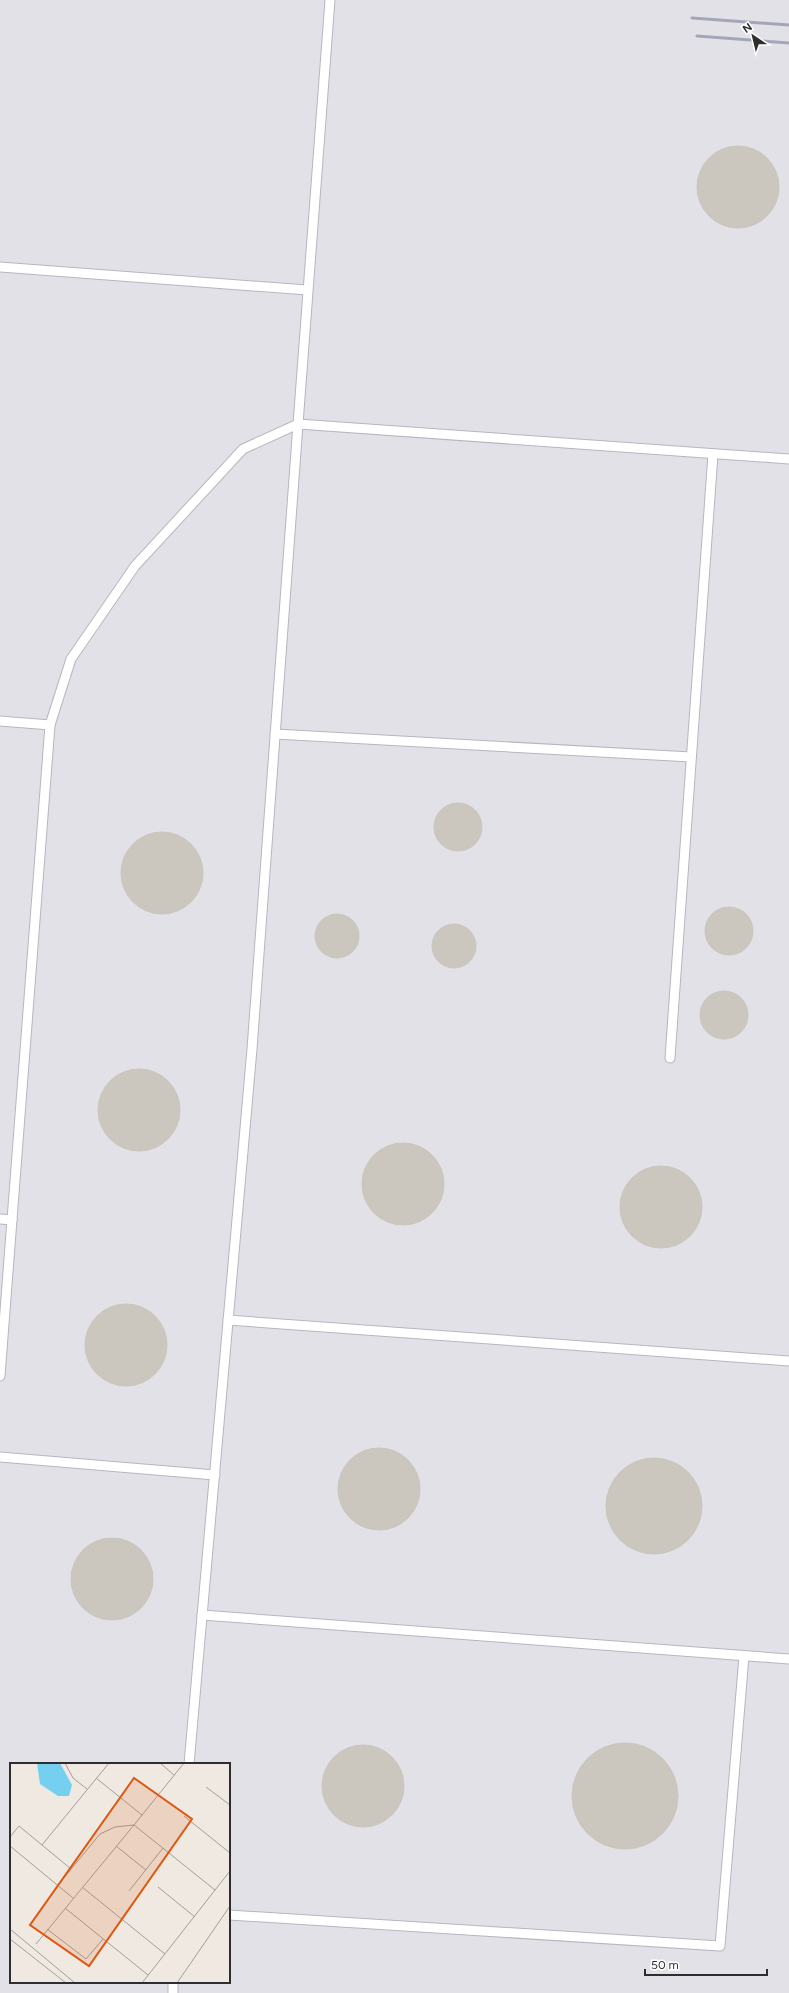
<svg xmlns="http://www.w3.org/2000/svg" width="789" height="1993" viewBox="0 0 789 1993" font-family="Figtree,sans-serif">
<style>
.industrial{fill:#e3e1e8;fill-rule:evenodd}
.building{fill:#cbc7bf;stroke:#cbc5ba}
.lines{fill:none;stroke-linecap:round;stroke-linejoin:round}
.service-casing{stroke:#b4b7c1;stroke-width:11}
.service{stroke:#fff;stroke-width:9}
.rail{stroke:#a3a6b8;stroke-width:3}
.inset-road{fill:none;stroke:#a29e99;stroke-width:1}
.view{fill:#df570e;fill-opacity:0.15;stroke:#df570e;stroke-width:2}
.inset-edge{fill:none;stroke:#2e2e2e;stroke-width:2}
</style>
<rect width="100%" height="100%" fill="#efe9e1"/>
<path class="industrial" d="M0,0H789V1993H0ZM11,1764H229V1982H11Z"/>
<g class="building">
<circle cx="738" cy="187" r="41"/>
<circle cx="458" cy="827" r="24"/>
<circle cx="162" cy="873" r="41"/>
<circle cx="729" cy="931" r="24"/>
<circle cx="337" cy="936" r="22"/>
<circle cx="454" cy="946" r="22"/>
<circle cx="724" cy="1015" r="24"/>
<circle cx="139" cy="1110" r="41"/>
<circle cx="403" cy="1184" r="41"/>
<circle cx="661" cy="1207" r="41"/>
<circle cx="126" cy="1345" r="41"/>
<circle cx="379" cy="1489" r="41"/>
<circle cx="654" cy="1506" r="48"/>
<circle cx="112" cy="1579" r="41"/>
<circle cx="625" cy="1796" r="53"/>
<circle cx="363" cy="1786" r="41"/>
</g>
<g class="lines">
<defs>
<g id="service">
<path d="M0,267L307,290"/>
<path d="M0,721L50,725"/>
<path d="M275,734L691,757"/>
<path d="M670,1058L713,454"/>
<path d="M0,1219L12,1220"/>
<path d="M228,1320L789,1361"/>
<path d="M0,1376L50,725L71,659L135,566L243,449L298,424L330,0"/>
<path d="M0,1457L215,1475"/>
<path d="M202,1615L789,1659"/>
<path d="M189,1764L252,1049L298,424L789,459"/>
<path d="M229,1915L720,1946L744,1656"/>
<path d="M173,1993V1982"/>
</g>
</defs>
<use href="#service" class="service-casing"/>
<use href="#service" class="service"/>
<g class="rail">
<path d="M692,18L789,25"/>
<path d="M697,36L789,43"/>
</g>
</g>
<g transform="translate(10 1763)">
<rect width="220" height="220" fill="#efe9e1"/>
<path d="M27,0H50L62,22L59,33H48L30,21Z" fill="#75cff0"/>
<path class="inset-road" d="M55,0L63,15L77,26M150,0L164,12M86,15L132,52M196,24L220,42M174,53L220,90M0,74L9,63L61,106M32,82L99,0M0,83L63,135M106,83L136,107M48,122L90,71L105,64L124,62L174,0M72,124L155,191M148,124L185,154M119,128L153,85M55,145L138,212M0,166L65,220M37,166L76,196L93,176M0,176L56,220M26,181L124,62L205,127M132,220L220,108M167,220L220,143"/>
<path class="view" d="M124,15L182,56L79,203L20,162Z"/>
<rect width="220" height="220" class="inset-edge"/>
</g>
<g transform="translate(753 36) rotate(325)" stroke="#ffffff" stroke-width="3" paint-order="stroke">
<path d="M0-3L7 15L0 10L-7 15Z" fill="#2e2e2e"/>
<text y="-6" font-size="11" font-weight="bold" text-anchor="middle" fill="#2e2e2e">N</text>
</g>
<path d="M645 1969v6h122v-6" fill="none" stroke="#2e2e2e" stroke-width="2"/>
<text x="651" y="1969" font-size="12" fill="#2e2e2e" stroke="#ffffff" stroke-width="3" paint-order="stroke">50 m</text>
</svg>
